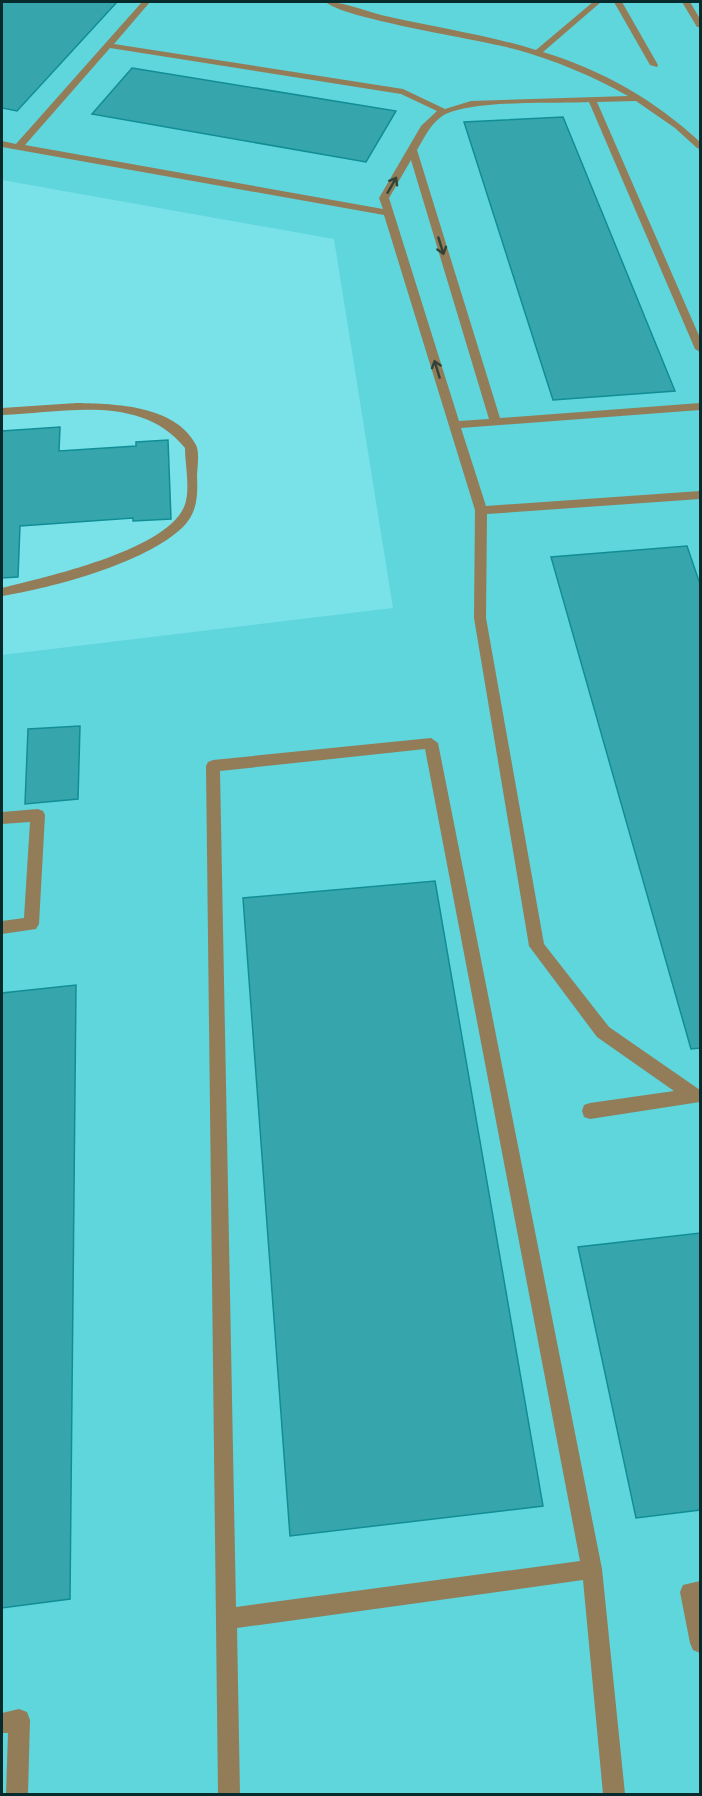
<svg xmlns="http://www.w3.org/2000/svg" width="702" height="1796" viewBox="0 0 702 1796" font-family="Lato,sans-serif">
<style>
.built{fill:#5fd5dc}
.building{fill:#37a5ac;stroke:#118e95;stroke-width:1.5}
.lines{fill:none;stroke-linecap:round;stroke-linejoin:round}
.minor{fill:#927d58;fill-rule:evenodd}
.oneway{stroke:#314339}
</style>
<rect width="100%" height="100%" fill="#79e1e8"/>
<path class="built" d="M2,2H700V1794H2V655L393,608L334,239L2,180Z"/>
<g class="building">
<path d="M2,2H117L17,111L2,108Z"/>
<path d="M132,68L396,111L366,162L92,114Z"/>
<path d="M563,117L675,391L553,400L464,122Z"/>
<path d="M60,427L59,451L136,446V442L168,440L171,519L133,521V518L20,526L18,577L2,578V431Z"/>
<path d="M687,546L700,584V1048L691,1049L551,557Z"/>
<path d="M80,726L78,799L25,804L28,729Z"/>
<path d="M435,881L543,1506L290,1536L243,898Z"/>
<path d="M76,985L70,1599L2,1608V993Z"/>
<path d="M700,1233V1510L636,1518L578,1247Z"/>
</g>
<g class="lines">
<g class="minor">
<path d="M142,2H150L114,44L403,89L445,109L471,101L628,96C593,76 556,61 518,50C484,40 343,19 326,2C347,2 369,13 390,17C438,28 488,35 536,50L593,2H601L543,52C602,70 655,100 700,142V149L697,148L675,128L636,101L597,102L700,338V352L695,349L589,102C556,104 466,99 441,117C430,125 424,138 417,150L500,418L700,403V410L461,428L486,506L700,491V499L487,514L486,618L544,944L609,1027L700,1090V1102L590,1119L584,1117L582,1111L584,1105L590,1103L674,1091L597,1037L529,946L474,618L475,510L384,215L2,147V141L16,144ZM110,48L401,94L437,111L421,126L379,198L383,209L25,145ZM411,160L489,419L459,421L389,198Z"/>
<path d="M614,2H622L658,65L657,67L650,65Z"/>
<path d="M682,2H690L700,19V27H697Z"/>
<path d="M77,403C116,404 175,405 196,445C200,453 197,468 197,477C198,496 197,513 183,527C146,563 52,588 2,596V588C45,577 165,551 184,507C191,491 185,465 185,448C141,393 63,413 2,415V408Z"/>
<path d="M431,738L438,743L602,1569L625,1794H603L583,1580L237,1628L240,1794H218L206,766L208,762L213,760ZM425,749L580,1561L236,1607L220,771Z"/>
<path d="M38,809L43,811L45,815L39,924L36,929L2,934V921L24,918L30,822L2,824V812Z"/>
<path d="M700,1581V1653L693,1650L690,1643L680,1592L683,1585Z"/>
<path d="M19,1709L27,1712L30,1720L28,1794H6L8,1733H2V1713Z"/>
</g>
</g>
<defs><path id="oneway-shaft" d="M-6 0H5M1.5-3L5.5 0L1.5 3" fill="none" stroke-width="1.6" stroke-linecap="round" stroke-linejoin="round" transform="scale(1.5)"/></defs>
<g class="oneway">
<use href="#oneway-shaft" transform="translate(392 185) rotate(-60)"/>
<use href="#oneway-shaft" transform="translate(441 246) rotate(73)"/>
<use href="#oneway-shaft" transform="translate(437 369) rotate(-107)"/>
</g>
<rect width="702" height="1796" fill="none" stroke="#072a2c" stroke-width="6"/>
</svg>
